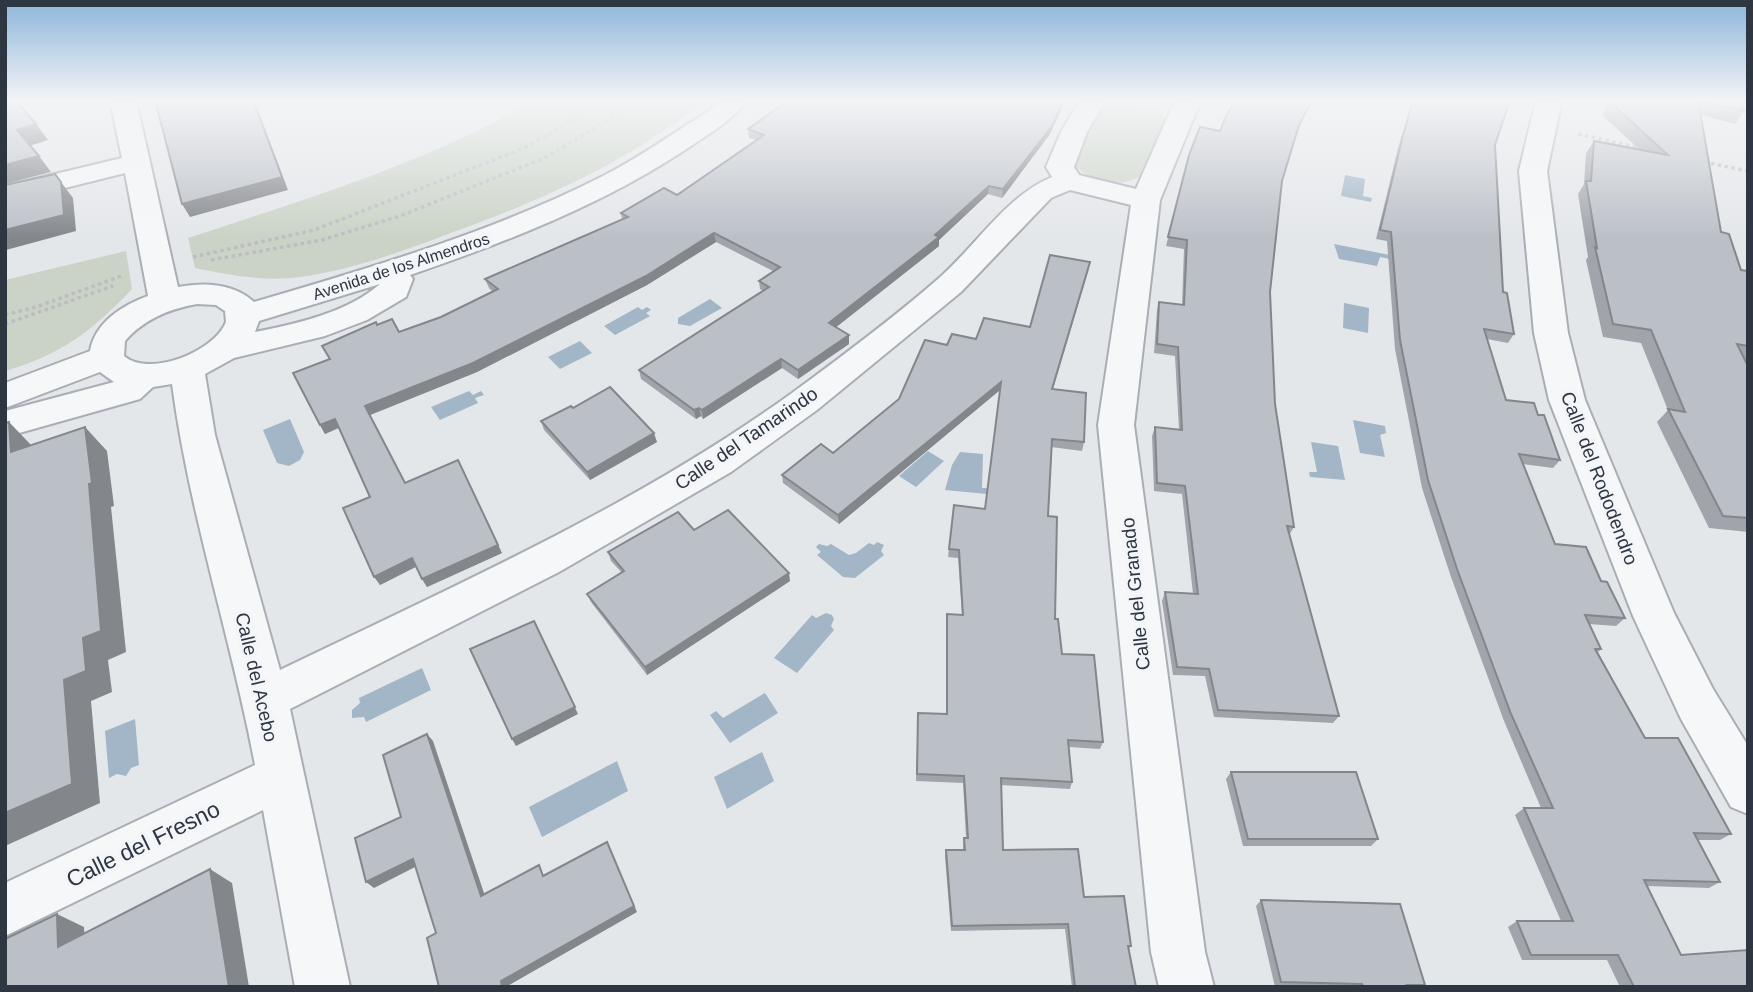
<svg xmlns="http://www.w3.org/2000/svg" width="1753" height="992" viewBox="0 0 1753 992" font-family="Arial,sans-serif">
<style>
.green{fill:#cad3c6}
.water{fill:#a2b6c7}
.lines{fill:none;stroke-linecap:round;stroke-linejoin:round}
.minor-casing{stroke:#a9aeb4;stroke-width:4}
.path{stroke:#babdc2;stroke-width:3.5;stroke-dasharray:3.5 3.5;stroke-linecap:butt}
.minor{fill:#f6f7f9;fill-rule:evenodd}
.wall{fill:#a1a5ab}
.shaded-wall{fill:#83868b}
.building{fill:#bbc0c7;stroke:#83868b;stroke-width:2}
.labels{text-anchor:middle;stroke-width:7;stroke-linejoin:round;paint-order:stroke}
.far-street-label{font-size:16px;fill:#2d3641;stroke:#f3f5f8}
.street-label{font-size:19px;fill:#2d3641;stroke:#f3f5f8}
.near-street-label{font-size:23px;fill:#2d3641;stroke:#f3f5f8}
</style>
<rect width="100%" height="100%" fill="#e4e7ea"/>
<g class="green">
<path d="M535,100H706C626,163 543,200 448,234C401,252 351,270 300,277C265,282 229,275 195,268L188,238C306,199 427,163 535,100Z"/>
<path d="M1113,100L1112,103L1156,112L1158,109L1166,119C1160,135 1155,158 1145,171C1129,192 1083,181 1072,161L1101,104Z"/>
<path d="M126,251L132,289C92,331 61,355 5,371V280Z"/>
</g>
<g class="water">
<path d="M1345,175L1365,179L1363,196L1372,198L1371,202L1341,196Z"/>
<path d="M1334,244L1390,255V259L1380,257L1377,266L1339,259Z"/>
<path d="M710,299L722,308L690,326L678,324V318Z"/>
<path d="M1344,303L1369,308L1368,333L1343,328Z"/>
<path d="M638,307L642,310L647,307L651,310L646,313L650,316L615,335L604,326Z"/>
<path d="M580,341L592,353L560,369L548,357Z"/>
<path d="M469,391L473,395L481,391L484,395L475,398L478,403L440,420L431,407Z"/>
<path d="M290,419L304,452L300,460L289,466L277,463L263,430Z"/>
<path d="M1353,420L1385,426L1386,433L1380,435L1385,457L1360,453Z"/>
<path d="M1311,442L1338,446L1345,480L1310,477L1309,472H1317Z"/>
<path d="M928,451L944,461L916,487L899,476Z"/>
<path d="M960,452L983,454L982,488H988L987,494L945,490L952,465Z"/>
<path d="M877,542L884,545L881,551L884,555L855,578L843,577L817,555L821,552L816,547L819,544L827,546L831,544L849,555L856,553L869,543L874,545Z"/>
<path d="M826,613L832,615L834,619L831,626L834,630L797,673L774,658L812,615L816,618Z"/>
<path d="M422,668L431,690L366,722L364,717L352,718V710L360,703L359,698Z"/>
<path d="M765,693L778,713L730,743L710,715L716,711L723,718Z"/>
<path d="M135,719L139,765L131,768L126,776L117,774L109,778L105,731Z"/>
<path d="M762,752L774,781L727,809L714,777Z"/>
<path d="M617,761L628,791L542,837L529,807Z"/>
</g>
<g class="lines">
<defs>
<g id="minor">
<path d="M110,100H136L178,287C205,282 233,283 254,302C373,267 493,232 603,176C641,157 676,131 712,109L720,100H747C734,119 713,131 694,144C607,203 509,241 410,275L413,279L406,297L367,320L325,336L234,358L205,374L215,435L280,670C454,586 634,507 792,393C841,357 892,319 938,279C976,246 1006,196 1052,177L1046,167L1061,132L1080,100H1106L1087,132L1074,167L1079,175L1136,189L1175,100H1201L1160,200L1134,425L1205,952L1214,987H1159L1151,952L1098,425L1131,205L1070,190L1051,198L961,292L817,410L731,472L559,572L290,709L350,987H295L263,810L5,936V883L255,765C231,637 189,513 172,384L153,387L140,399L5,437V411L114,382L100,372L5,408V383L90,351C95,322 123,305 148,296L125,173L5,203V186L122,158ZM380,284C348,312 297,324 255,332L259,321ZM197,304L216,305L225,311L226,322C215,351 150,378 124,356L125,341C144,319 169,309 197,304Z"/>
<path d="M1536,100H1562L1547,171L1568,333L1585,400L1674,613L1713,689L1748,746V814L1731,807L1681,719L1633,616L1549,400L1534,333L1519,171Z"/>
</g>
</defs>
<use href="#minor" class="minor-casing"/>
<g class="path">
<path d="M1578,134L1641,148"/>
<path d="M1704,162L1748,171"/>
<path d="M193,257L314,230L524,148L606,100"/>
<path d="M211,260L322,240L400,216L547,157L641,100"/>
<path d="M5,315L39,306L124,275"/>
<path d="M5,324L113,286"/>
</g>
<use href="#minor" class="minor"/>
</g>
<g class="wall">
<path d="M1236,100H1313L1297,132L1282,181L1270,292L1275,404L1294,527L1289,535L1339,716L1333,723L1214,717L1205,676L1173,675L1162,601L1165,592L1193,594L1182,494L1154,491L1152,436L1155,427L1179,430L1175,356L1154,353L1157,310L1159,302L1182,305L1184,249L1166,246L1189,155L1220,131Z"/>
<path d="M1413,100H1510L1495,145L1503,292L1514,334L1508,343L1487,339L1506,400L1538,415L1560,460L1553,468L1523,464L1555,544L1601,581L1625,618L1616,626L1589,624L1601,649L1598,652L1645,738L1731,834L1720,840H1697L1720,882L1709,888L1647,886L1681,955L1748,987H1620L1607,960H1522L1508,927L1517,921H1561L1515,815L1524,808H1541L1504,721L1451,577L1422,488L1395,349L1387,241L1376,239L1398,148Z"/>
<path d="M1609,100H1741L1744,111L1735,124L1701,115L1721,232L1741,270L1748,271V361L1745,360L1748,366V532L1709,528L1657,422L1668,410L1641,343L1603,337L1586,260L1588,257L1578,194L1584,184L1586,153L1594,141L1640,150L1602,115Z"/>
<path d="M748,129L1050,134L1002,198L988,194L939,240V246L836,327L849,344L798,379L782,368L703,419L701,416L696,419L641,379L639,370L763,291L760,289L759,281L773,271L716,242L647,285L477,372L370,415L405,483L502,553L427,587L416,567L380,585L370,497L339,428L325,434L320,425L330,359L377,325L399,332L441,317L493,292L489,288L485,279L622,219L621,213L677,195L756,140L749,138Z"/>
<path d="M1088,271L1053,389L1084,442L1082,451L1051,447L1048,516L1055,619L1062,654L1103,742L1100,749L1069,747L1072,782L1070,789L1001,785L1003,850L1084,897L1131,946L1128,950L1136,987H1072L1065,929L951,931L945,857L946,850H963V845L964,838H966L963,783L916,781L918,713L946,714L947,614L962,615L958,558L948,557L954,505L985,509L1000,390L839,524L783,483L782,475L833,453L899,399L947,345L1030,327Z"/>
<path d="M573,408L657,442L590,480L544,430L541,421Z"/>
<path d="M694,530L790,581L647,675L591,602L587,594L622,573L611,561L608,552Z"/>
<path d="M1231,772L1378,839L1371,846H1243L1226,779Z"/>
<path d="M1261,900L1425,985L1422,987H1275L1256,906Z"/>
</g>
<g class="shaded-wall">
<path d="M253,100H254L288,190L190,217L182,204Z"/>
<path d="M1063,100H1066L1050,134L1002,198L1003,189Z"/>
<path d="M36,124L48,140L29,146L17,130Z"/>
<path d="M39,156L51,172L5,184V165Z"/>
<path d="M61,182L73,198L76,231L6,250L5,248V230Z"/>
<path d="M989,186L988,194L939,240V246L830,332L829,323L935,235Z"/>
<path d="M714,233L716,242L647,285L477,372L370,415L365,406Z"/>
<path d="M1090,262L1088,271L1050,397L1052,389Z"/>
<path d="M849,335V344L798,379V370Z"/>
<path d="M781,359L782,368L703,419L702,410Z"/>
<path d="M1001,382L1000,390L839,524L838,515Z"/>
<path d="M699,408L701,416L696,419L694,410Z"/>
<path d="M335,419L340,427L325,434L320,425Z"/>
<path d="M9,422L32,446L11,452Z"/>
<path d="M85,427L107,451L114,506L111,507L126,652L108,660L112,692L91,701L100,803L5,846V813L83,638L89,484Z"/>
<path d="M654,433L657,442L590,480L587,472Z"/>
<path d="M462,469L502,553L427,587L422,579Z"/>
<path d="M412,558L417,566L380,585L374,577Z"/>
<path d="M789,573L790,581L647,675L645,667Z"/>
<path d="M534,621L578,714L516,746L512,739Z"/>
<path d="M427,734L433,741L487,902L481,896Z"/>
<path d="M607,842L637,912L506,987H502L501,981Z"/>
<path d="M413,859L419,865L374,888L366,882Z"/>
<path d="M210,869L232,883L249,987H229Z"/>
<path d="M57,914L84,927L86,959L58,947Z"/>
</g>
<g class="building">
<path d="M5,100H16L36,124L17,130L39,156L5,165Z"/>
<path d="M155,100H253L282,177L182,204Z"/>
<path d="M789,100H1063L1052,126L1003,189L989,186L935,235L939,237L829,323L849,335L798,370L781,359L702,410L699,408L694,410L639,370L769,287L759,281L780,267L714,233L646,276L473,363L365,406L405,483L458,460L498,545L422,579L412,558L374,577L343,508L370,497L335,419L320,425L293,373L330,359L322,346L376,322L377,325L392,319L399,332L441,317L498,289L485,279L628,217L621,213L664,188L677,195L764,135L748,129Z"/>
<path d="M1236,100H1312L1299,125L1282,181L1270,292L1275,404L1294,527L1287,526L1339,716L1218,710L1209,669L1177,667L1165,592L1198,594L1185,486L1157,483L1155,427L1182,430L1178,347L1157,344L1159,302L1184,305L1187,240L1168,237L1189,155L1200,127L1220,131L1226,116Z"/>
<path d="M1413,100H1510L1495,145L1503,292L1507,293L1514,334L1484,329L1506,400L1534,403L1538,415H1544L1560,460L1519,454L1555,544L1586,547L1601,581L1607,582L1625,618L1585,615L1601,649H1595L1645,738H1678L1731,834L1694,833L1720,882L1644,880L1681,955L1748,950V987H1634L1618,955H1531L1517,921H1573L1524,808H1553L1511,714L1457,569L1428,480L1400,340L1391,232L1380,230L1402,139Z"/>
<path d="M1611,100H1698L1721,232L1729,234L1741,270L1748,271V346L1737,344L1748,366V518L1723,516L1668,409L1685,412L1651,330L1613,324L1595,247L1597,248L1586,181H1591L1594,141L1668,155L1610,102Z"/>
<path d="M1699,100H1741L1744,111Z"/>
<path d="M55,174L61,182L64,215L5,230V185Z"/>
<path d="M1050,255L1090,262L1052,389L1086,393L1084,442L1052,439L1048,516L1057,517L1055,619H1058L1062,654L1094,655L1103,742L1068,740L1072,782L1001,778L1003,850L1078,849L1084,897L1124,896L1131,946H1128L1136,987H1075L1068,924L952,926L946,850H965L964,838H968L964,776L917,774L918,713L947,714V614L963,615L959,550L949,549L954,505L985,509L1001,382L838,515L782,475L821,444L833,453L899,399L925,340L947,345L952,334L976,339L984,318L1030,327Z"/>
<path d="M610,387L654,433L587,472L541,421L571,406L573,408Z"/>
<path d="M9,422L11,452L85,427L92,483L89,484L101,631L83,638L86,671L64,680L72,784L5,813V423Z"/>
<path d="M728,510L789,573L645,667L587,594L624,571L608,552L678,512L694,530Z"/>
<path d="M534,621L575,707L512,739L470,649Z"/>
<path d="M427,734L481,896L539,865L543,876L607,842L634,906L501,981L502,987H439L427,938L436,933L413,859L366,882L355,838L401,817L383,755Z"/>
<path d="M1231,772H1356L1378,839H1248Z"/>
<path d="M210,869L229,987H5V939L57,914L58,947Z"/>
<path d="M1261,900L1400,904L1425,985H1407L1408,987H1363L1362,984L1281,982Z"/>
</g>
<linearGradient id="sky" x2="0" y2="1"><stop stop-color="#8cb5db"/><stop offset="0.42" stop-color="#f3f4f6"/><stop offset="1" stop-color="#f3f4f6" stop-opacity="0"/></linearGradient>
<rect width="1753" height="239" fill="url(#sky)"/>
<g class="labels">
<g class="far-street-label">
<text transform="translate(401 266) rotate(-18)" y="6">Avenida de los Almendros</text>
</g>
<g class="street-label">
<text transform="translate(746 438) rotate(-34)" y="7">Calle del Tamarindo</text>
<text transform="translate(1600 478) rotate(69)" y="7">Calle del Rododendro</text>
<text transform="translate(1135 594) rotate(-96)" y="7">Calle del Granado</text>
<text transform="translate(257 677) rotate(77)" y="7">Calle del Acebo</text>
</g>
<g class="near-street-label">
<text transform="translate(143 844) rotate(-26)" y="8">Calle del Fresno</text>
</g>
</g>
<rect width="1753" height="992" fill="none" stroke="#2d3641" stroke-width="14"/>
</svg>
